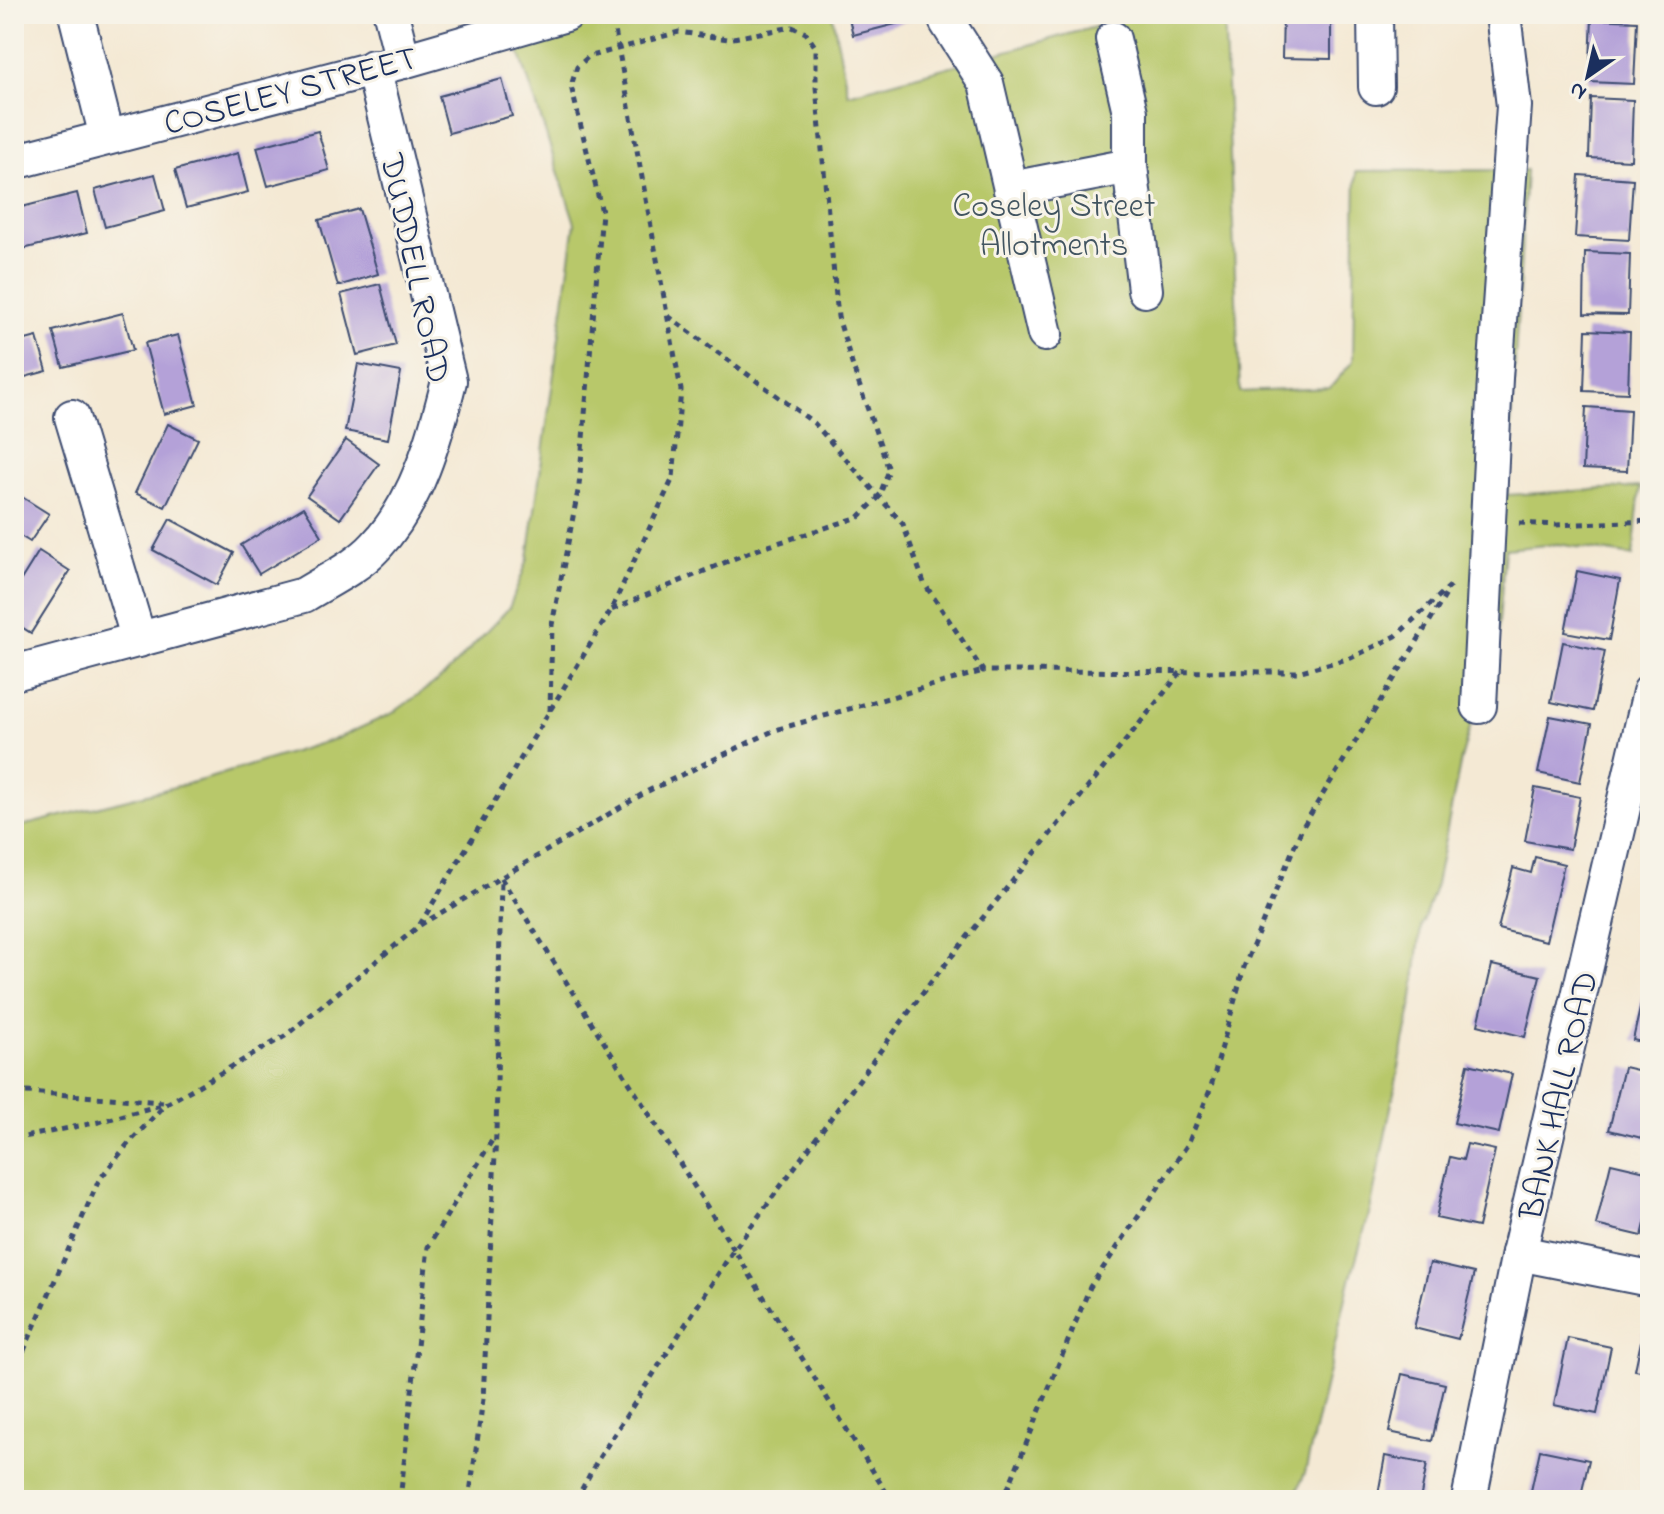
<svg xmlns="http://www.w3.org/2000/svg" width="1664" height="1514" viewBox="0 0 1664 1514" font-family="'Indie Flower',sans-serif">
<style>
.green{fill:#b8c86b;stroke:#6a7c64;stroke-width:2}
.building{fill:#b4a1d8}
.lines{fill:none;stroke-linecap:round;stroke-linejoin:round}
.minor-casing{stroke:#3c4b70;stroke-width:38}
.path{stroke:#3c4b70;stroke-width:5;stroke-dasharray:6 6;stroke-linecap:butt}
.minor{stroke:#fff;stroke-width:34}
.labels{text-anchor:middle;stroke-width:6;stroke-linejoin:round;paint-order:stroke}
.street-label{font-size:34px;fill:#1b2f5e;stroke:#f7f3e8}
.park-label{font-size:34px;fill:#425561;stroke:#f7f3e8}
</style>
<rect width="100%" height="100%" fill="#f7f3e8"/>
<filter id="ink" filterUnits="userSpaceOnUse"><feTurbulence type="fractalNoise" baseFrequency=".0125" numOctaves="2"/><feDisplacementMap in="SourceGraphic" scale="16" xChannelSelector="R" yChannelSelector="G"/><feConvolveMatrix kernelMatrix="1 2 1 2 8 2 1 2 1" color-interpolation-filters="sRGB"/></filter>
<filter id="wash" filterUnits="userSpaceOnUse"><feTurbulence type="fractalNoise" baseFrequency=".006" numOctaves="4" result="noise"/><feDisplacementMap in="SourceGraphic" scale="32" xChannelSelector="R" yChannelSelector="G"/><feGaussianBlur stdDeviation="1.8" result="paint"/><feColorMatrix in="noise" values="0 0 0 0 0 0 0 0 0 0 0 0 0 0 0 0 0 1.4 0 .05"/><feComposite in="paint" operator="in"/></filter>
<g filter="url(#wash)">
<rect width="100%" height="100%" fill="#f4e9d4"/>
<path class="green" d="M573,14H832L848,94L1143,14H1224L1240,392L1330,388L1353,361L1356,171L1526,170L1507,495L1640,487L1633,556L1558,544L1505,549L1494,681L1487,703L1472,721L1461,759L1436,884L1421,927L1413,998L1370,1211L1350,1280L1305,1473L1293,1500H14V828L206,779L338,738L393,713L444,676L509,608L528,559L575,223L512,30Z"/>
<g id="blocks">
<g class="building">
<path d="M848,14H918L919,18L853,35Z"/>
<path d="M1283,14H1331V59L1282,58Z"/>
<path d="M1592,19L1637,21L1634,84L1589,82Z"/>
<path d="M502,79L512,116L449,133L439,96Z"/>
<path d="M1591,98L1633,100L1631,160L1589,158Z"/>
<path d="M318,131L329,170L268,186L257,147Z"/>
<path d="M238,153L248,192L186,208L175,170Z"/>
<path d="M155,174L165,211L105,227L95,190Z"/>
<path d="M1579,175L1633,179L1629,240L1575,237Z"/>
<path d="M77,193L87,233L23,249L14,209Z"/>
<path d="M359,209L378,274L338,286L319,220Z"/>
<path d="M1585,252L1630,254L1628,315L1584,314Z"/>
<path d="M380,284L396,345L357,355L341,294Z"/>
<path d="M123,313L133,350L63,367L53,331Z"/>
<path d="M1586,330L1630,332L1628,393L1584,391Z"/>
<path d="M178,335L197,405L164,414L145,343Z"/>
<path d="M37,337L47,371L14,380V343Z"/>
<path d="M358,364L401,372L388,439L345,431Z"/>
<path d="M1586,407L1630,410L1627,471L1583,469Z"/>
<path d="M168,424L198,439L165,507L135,493Z"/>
<path d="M346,440L379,464L340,519L307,496Z"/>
<path d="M14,492L49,514L30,542L14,532Z"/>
<path d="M304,507L322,536L259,574L241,545Z"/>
<path d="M170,519L234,553L217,585L153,550Z"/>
<path d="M39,551L70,571L31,633L14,622V591Z"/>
<path d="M1577,571L1620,580L1609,640L1565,632Z"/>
<path d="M1563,642L1605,651L1593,711L1551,702Z"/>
<path d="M1550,716L1592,724L1580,782L1538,773Z"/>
<path d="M1535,788L1580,797L1570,849L1525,841Z"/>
<path d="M1535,857L1564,864L1546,941L1498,929L1513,868L1531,873Z"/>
<path d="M1492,965L1540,976L1525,1037L1478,1025Z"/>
<path d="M1647,977L1650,978V1044L1633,1040Z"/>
<path d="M1468,1064L1512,1074L1499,1133L1454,1123Z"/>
<path d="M1624,1067L1650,1073V1140L1609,1130Z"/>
<path d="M1467,1144L1495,1150L1478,1227L1436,1218L1450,1157L1463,1160Z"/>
<path d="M1611,1163L1650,1172V1203L1642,1236L1596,1225Z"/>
<path d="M1430,1263L1474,1273L1458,1339L1414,1328Z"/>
<path d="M1643,1332L1650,1333V1373L1635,1370Z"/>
<path d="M1568,1338L1611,1347L1597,1414L1554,1405Z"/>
<path d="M1402,1374L1445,1384L1432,1441L1389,1432Z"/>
<path d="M1540,1450L1589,1460L1580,1500H1529Z"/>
<path d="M1385,1456L1427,1464L1420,1500H1377Z"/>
</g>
</g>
</g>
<g filter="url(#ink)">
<use href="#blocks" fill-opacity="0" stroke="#3c4b70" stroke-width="2"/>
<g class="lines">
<defs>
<g id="minor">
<path d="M76,14L107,137"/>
<path d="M391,14L403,61"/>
<path d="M944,14L947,22L986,83L1045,334"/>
<path d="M1375,14L1376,87"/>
<path d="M1113,39L1130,112V166L1145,290"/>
<path d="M14,162L403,61L566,14"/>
<path d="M1011,189L1130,166"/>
<path d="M72,417L139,640"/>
<path d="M14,673L304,595C328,580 357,567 376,546C417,502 435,438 449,381L373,67"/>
<path d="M1479,706L1495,378L1514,106L1503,14"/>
<path d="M1519,1253L1650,1279"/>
<path d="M1469,1500L1519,1253L1650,692"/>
</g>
</defs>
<use href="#minor" class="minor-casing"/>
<g class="path">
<path d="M668,316L814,423L903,524L924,583L983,671L1297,672L1351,658L1396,636L1450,586"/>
<path d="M1519,523L1556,525L1650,521"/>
<path d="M550,711L552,625L579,486L602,212L571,86L577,67L588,57L679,32L728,39L792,27L806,33L816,48V87L838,317L853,367L889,470L879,497L859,517L750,552L611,610"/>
<path d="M501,878L891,1500"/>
<path d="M420,925L648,791L775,730L983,671"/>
<path d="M14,1091L163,1102"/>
<path d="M14,1139L99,1122L168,1103L285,1036L419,926L611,610L673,478L681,390L612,14"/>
<path d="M14,1373L99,1180L127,1145L167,1103"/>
<path d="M400,1500L428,1247L494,1137"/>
<path d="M469,1500L483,1399L496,1134L501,878"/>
<path d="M576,1500L597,1461L733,1251L931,982L1181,672"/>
<path d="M1001,1500L1009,1486L1090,1287L1188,1144L1210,1090L1244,967L1302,828L1447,593"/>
</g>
<use href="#minor" class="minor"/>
</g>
</g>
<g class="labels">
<g class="street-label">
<text transform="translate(290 89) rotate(-15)" y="12">COSELEY STREET</text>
<text transform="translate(417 268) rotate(78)" y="12">DUDDELL ROAD</text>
<text transform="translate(1557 1095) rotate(-77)" y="12">BANK HALL ROAD</text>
</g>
<g class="park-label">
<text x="1054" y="216">Coseley Street<tspan x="1054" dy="39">Allotments</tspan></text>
</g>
</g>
<rect width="1664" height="1514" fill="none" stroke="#f7f3e8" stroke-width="48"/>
<g transform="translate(1588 76) rotate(214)" stroke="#f7f3e8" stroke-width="6" paint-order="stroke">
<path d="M0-6L14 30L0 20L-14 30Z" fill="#1b2f5e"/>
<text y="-12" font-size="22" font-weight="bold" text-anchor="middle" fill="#1b2f5e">N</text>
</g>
</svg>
